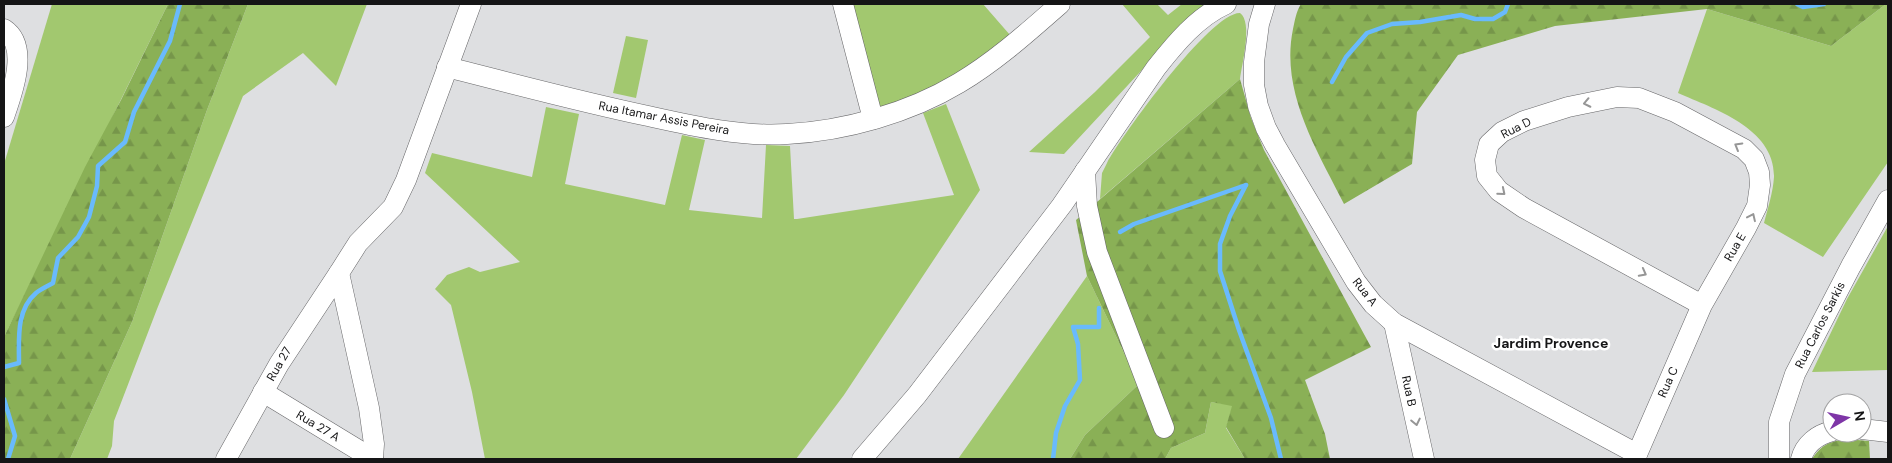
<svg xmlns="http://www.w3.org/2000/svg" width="1892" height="463" viewBox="0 0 1892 463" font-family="'DM Sans',sans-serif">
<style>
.green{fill:#a2c86f}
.forest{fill:url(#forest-firs)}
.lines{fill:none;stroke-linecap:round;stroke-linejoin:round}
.stream{stroke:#69bafd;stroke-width:4.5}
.minor-casing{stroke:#666668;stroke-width:21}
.minor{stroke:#fff;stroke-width:20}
.oneway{stroke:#969696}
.labels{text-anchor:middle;stroke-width:5;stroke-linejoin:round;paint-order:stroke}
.street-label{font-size:12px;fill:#151516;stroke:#fff}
.neighbourhood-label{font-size:14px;font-weight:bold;fill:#151516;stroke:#fff}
</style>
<defs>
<pattern id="forest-firs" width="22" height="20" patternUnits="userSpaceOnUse" patternTransform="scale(1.25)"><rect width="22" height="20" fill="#8ab056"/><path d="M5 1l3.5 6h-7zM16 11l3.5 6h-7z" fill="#76964a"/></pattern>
</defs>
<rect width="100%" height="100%" fill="#dedfe1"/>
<g class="green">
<path d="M52,4H168L4,337V164Z"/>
<path d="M248,4H367L336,86L303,53L243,96L157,309L114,421L112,446L107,459H70L132,322L207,110Z"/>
<path d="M851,4H983L1010,35C989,52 968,68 945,81C924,92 902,100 880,109Z"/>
<path d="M1122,4H1157L1168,15L1182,4H1206L1169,37L1141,71L1064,154L1029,152L1095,92L1150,37Z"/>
<path d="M1886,4H1888V162L1823,257L1764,223C1768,208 1773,192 1774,177C1775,128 1714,109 1678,93L1707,9L1831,46Z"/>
<path d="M1240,13C1253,22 1242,64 1240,79L1100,199L1102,173L1107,163C1122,135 1211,12 1240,13Z"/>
<path d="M626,36L648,40L636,98L613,93Z"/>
<path d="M946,104L980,190L844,395L796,459H485L472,392L451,305L435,289L447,275L469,267L480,272L520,262L425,173L432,153L532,177L546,107L579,114L565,184L665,205L682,135L705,140L689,210L762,218L766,145L790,146L794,219H797L954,195L923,113Z"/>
<path d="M1888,226V370L1812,372L1847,299Z"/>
<path d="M1087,276L1139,384L1085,435L1070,459H958Z"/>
<path d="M1211,402L1233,405L1226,428L1245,459H1165L1171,448L1205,433Z"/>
</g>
<g class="forest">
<path d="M168,4H248L207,110L132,322L70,459H4V337L85,167L121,100Z"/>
<path d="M1301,4H1886L1831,46L1707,9L1555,26L1458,55L1417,112L1412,164L1344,204C1317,150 1280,92 1293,29C1295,20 1296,12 1301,4Z"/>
<path d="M1240,79L1251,118L1264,150L1371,347L1305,380L1325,434L1330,459H1245L1226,427L1232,406L1211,402L1205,433L1171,448L1165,459H1070L1085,435L1139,384L1087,276L1076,220Z"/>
<path d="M1845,439L1869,441L1870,459H1812C1821,445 1829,442 1845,439Z"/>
</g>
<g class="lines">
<g class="stream">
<path d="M1797,4L1803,7L1824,4"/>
<path d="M1332,82L1346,57L1367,33L1392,24L1420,22L1461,15L1475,19H1493L1505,12L1508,4"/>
<path d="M1246,185L1230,216L1220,244V271L1239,330L1271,418L1281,459"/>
<path d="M1120,232L1134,224L1246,185"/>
<path d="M4,367L19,363C19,339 16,310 36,293C41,289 48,286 53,283L58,258L78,237L89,217L97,186L98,166L125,142L134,112L170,41L180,4"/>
<path d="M4,399L15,436L8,459"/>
<path d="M1053,459L1056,433L1065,406L1080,380L1078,344L1073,327H1099V308"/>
</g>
<defs>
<g id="minor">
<path d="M843,4L873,119"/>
<path d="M1265,4L1259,24L1254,62V85L1258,106L1266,128L1275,145L1356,282L1373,304L1394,323L1637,454"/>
<path d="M4,29C30,46 12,94 4,117"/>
<path d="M447,67C514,84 581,102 648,116C693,126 741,137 787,134C845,131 909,113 959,83C996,61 1028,32 1060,4"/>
<path d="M1085,171L1087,206L1097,252L1164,428"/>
<path d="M339,273L358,243L393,207L406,180L471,4"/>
<path d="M1394,323L1424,459"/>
<path d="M263,392L373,459"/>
<path d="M1862,429L1888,432"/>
<path d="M226,459L279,364L339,273L369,408L374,444L373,459"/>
<path d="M862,459L917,395L1062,205L1156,68C1175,44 1197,17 1226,4"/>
<path d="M1635,459L1702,305L1746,228L1757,206L1760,185L1759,172L1754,159L1744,149L1675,112L1639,98L1617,97L1568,107L1524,121L1502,132L1489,144L1485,160L1487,176L1499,191L1524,208L1702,305"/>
<path d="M1779,459V422L1795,374L1851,266L1888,200"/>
<path d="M1801,459C1805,444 1817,435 1832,431"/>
</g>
</defs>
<use href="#minor" class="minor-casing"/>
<use href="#minor" class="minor"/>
</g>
<defs><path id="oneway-chevron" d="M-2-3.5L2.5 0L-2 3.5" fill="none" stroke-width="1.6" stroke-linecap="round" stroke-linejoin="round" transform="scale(1.25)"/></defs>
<g class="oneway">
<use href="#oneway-chevron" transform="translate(1587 103) rotate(168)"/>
<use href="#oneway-chevron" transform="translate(1738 146) rotate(-150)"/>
<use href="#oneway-chevron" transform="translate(1502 192) rotate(40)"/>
<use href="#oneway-chevron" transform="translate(1752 217) rotate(-65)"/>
<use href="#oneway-chevron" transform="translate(1643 273) rotate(28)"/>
<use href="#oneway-chevron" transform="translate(1416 422) rotate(78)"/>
</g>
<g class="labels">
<g class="street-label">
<text transform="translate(664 118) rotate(11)" y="4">Rua Itamar Assis Pereira</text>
<text transform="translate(1516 128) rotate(-27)" y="4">Rua D</text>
<text transform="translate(1735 247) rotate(-60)" y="4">Rua E</text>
<text transform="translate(1365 292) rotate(52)" y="4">Rua A</text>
<text transform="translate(1820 325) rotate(-63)" y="4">Rua Carlos Sarkis</text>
<text transform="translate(279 364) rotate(-60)" y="4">Rua 27</text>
<text transform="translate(1668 382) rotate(-66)" y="4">Rua C</text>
<text transform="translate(1409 391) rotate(78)" y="4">Rua B</text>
<text transform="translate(318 426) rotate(31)" y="4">Rua 27 A</text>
</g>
<g class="neighbourhood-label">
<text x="1551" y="348">Jardim Provence</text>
</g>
</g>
<rect width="1892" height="463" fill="none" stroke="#151516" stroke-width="10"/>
<g transform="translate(1847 418) rotate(81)"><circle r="24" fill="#ffffff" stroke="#a1a1a2"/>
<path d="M0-4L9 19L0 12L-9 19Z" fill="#7e35a7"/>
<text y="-8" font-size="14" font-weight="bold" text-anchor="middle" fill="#151516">N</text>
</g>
</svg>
